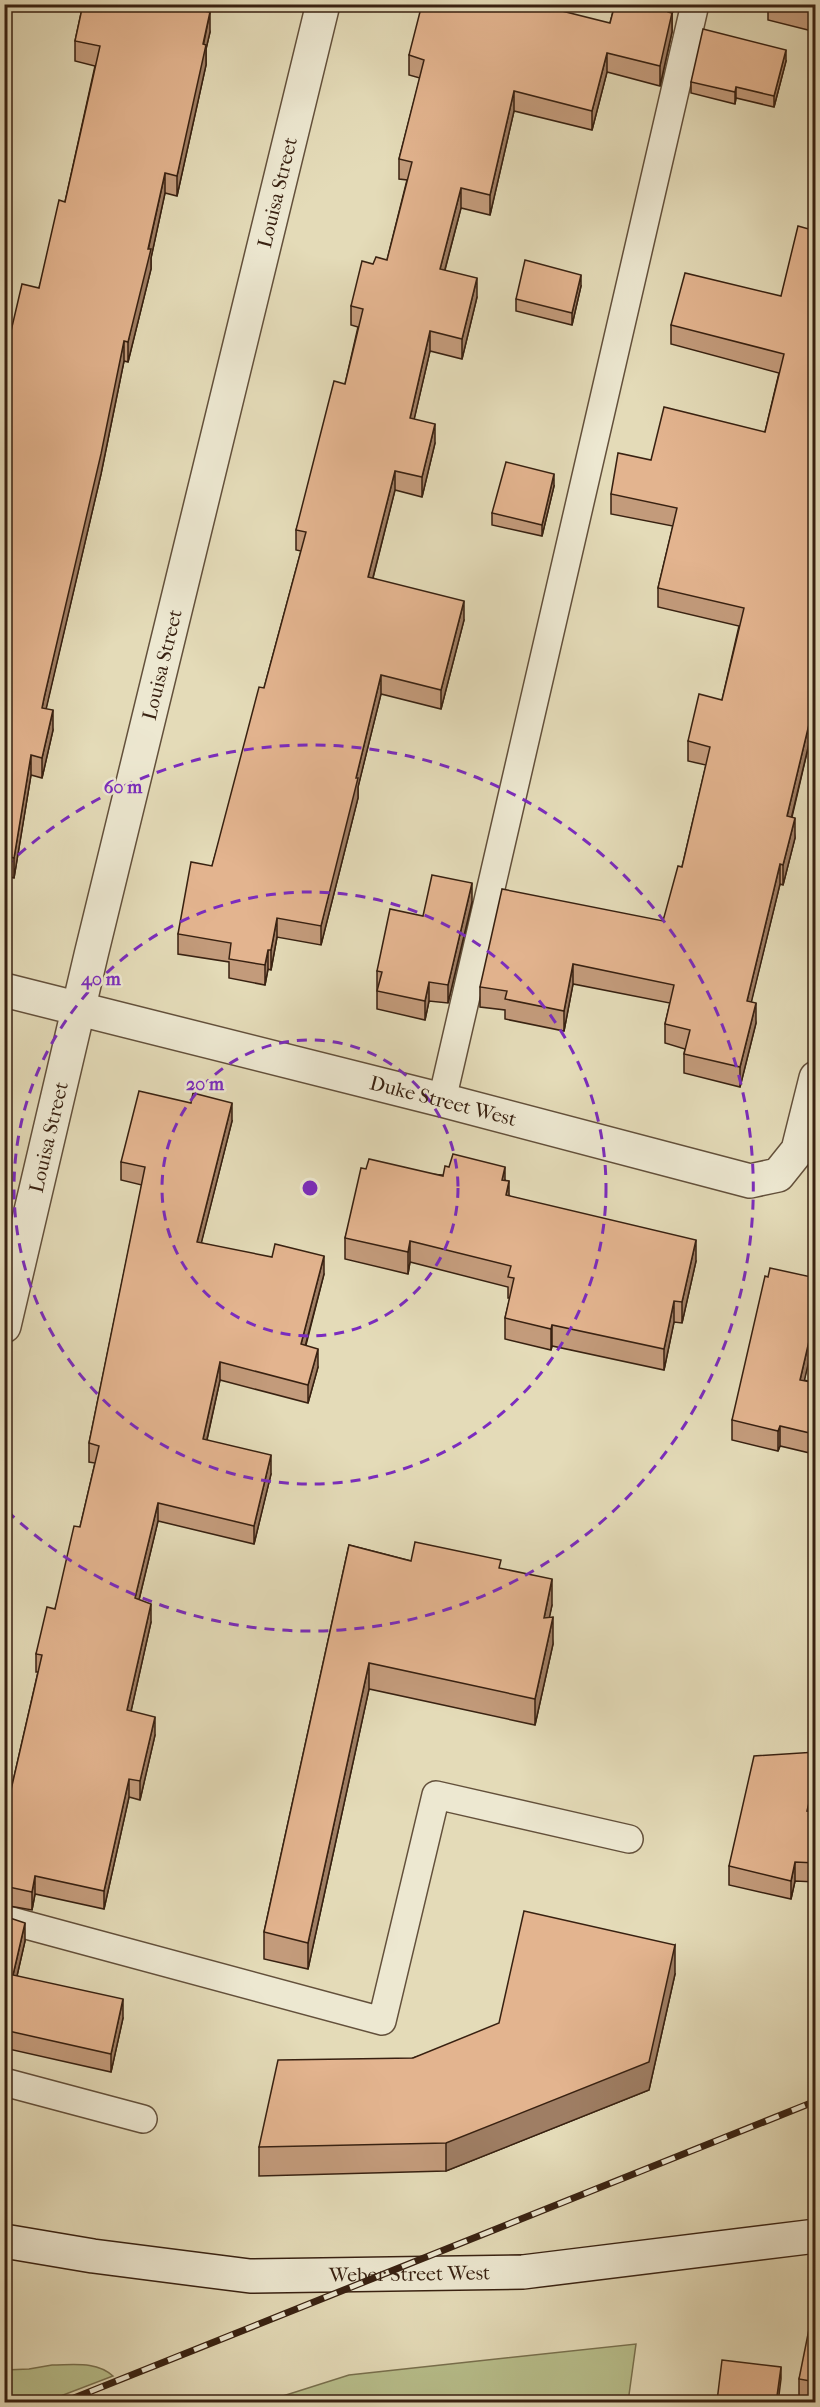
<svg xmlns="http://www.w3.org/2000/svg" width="820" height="2407" viewBox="0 0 820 2407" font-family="'IM FELL French Canon',serif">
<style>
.green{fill:#b8bf8c;stroke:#78704e;stroke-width:1.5}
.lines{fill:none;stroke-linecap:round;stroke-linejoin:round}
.lane-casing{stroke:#63503b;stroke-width:30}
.street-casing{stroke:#63503b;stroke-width:36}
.secondary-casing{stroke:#382111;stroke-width:36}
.lane{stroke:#ede8d1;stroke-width:27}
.street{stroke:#ede8d1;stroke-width:33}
.secondary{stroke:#ede8d1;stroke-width:33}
.rail-casing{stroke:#382111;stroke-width:7}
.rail{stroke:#ede8d1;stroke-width:4.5;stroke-dasharray:14;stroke-linecap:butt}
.wall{fill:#c39b7b;stroke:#382111;stroke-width:1.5}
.shaded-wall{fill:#9f7e64;stroke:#382111;stroke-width:1.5}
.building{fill:#e3b48f;stroke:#382111;stroke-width:1.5}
.ring{fill:none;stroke:#7b2cbf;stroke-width:3;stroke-dasharray:10 8}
.labels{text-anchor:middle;stroke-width:5;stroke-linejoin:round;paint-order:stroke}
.street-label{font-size:20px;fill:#382111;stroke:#ede8d1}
.centre{fill:#7b2cbf;stroke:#ede8d1;stroke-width:3}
.ring-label{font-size:18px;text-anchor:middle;font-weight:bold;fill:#7b2cbf;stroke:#ede8d1;stroke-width:5;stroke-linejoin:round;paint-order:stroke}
</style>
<rect width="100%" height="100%" fill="#e4dbb8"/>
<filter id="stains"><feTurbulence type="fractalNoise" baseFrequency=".00333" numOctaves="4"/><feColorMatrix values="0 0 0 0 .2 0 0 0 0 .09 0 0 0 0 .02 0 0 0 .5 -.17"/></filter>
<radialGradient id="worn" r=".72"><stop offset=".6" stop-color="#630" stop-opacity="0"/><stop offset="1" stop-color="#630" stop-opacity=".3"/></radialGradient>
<g class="green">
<path d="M636,2344L628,2402H264L349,2375Z"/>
<path d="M52,2365C74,2365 96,2361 113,2376L45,2402H5V2370L29,2369Z"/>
</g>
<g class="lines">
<defs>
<g id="lane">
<path d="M442,1100L695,4"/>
<path d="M4,1919L382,2021L436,1795L629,1839"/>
<path d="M4,2082L143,2119"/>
</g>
<g id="street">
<path id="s1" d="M4,990L442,1100L750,1181L778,1175L798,1150L816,1078"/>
<path id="s2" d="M4,1326L91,955L323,4"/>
</g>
<g id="secondary">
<path id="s3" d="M4,2241L93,2256L250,2276L523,2272L816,2236"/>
</g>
</defs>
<use href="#lane" class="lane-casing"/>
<use href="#street" class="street-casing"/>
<use href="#secondary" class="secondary-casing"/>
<use href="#lane" class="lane"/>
<use href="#street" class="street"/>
<use href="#secondary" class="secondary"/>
<defs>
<path id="rail" d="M64,2402L816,2101"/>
</defs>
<use href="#rail" class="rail-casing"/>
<use href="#rail" class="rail"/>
</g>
<g class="wall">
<path d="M83,4H206L204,11L210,32L206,49V65L177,196L165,193L151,258V269L128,362L124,361L101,474L46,708L53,730L42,778L31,775L14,878L7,876L5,884L4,361L39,288L65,202L95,66L75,61V41Z"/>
<path d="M615,4H675L672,14V32L660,86L607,72L592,130L514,111L490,215L461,208L445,270L477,297L462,359L430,351L414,419L435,443L422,497L395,490L373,578L464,620L441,709L381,694L358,787V798L321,945L277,937L271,970L268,969L265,985L229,978V962L178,954V934L212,866L264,688L301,551L296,550V530L345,384L358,327L351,325V306L373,264L387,260L407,180L399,179V159L420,78L409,75V55L610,23Z"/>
<path d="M768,4H816V32L768,20Z"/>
<path d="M786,61L774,107L736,98L735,104L691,93V82Z"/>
<path d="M816,231V714L792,817L795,838L783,885L780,884L751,1002L756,1023L740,1087L684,1073V1054L685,1049L665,1043V1024L670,1003L573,984L564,1031L505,1019V1010L480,1007V987L663,921L682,867L706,765L688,761V741L722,700L739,626L658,607V588L673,526L611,514V494L651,460L765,432L779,373L671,344V325L781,296Z"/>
<path d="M581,286L572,325L516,311V299Z"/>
<path d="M554,486L542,536L492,525V513Z"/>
<path d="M472,902L448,1003L429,1001L425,1020L377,1009V971L423,916Z"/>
<path d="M232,1121L201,1243L324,1274L306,1345L318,1367L308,1403L220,1380L207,1440L271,1474L254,1544L158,1521L139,1600L151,1622L131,1711L155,1735L140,1800L129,1797L104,1909L35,1894L32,1910L4,1905V1789L11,1790L38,1672H36V1654L55,1609L80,1527L95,1463L89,1462V1443L142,1185L121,1180V1162Z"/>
<path d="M366,1169L505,1180L509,1196L696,1261L682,1323L674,1322L664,1370L552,1346L551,1350L505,1339V1318L510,1298H508V1287L410,1262L408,1274L345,1259V1238Z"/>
<path d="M816,1278V1331L804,1380L816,1383V1447L814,1454L780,1446L778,1451L732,1440V1420Z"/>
<path d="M349,1545L411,1561L501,1569L552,1605L549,1617L553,1644L535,1725L369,1689L308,1969L264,1959V1932Z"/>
<path d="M816,1752V1792L811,1811L816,1812V1882L795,1881L791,1899L729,1885V1866Z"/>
<path d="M4,1916L25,1941L17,1976L123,2018L111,2072L4,2048Z"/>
<path d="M675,1974L649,2090L446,2171L259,2176V2147L413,2058Z"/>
<path d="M816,2325V2403H812L799,2400V2379Z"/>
</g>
<g class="shaded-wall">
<path d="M200,4H206L203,17L198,10Z"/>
<path d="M670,4H675L672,14V32L660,86V66L668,12Z"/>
<path d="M210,12V32L206,49V65L177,196V176Z"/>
<path d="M786,50V61L774,107V96Z"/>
<path d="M607,53V72L592,130V111Z"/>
<path d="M736,87V98L735,104V92Z"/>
<path d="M514,91V111L490,215V195Z"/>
<path d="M165,173V193L151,258V269L128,362V342Z"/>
<path d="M461,188V208L440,288V269Z"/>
<path d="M581,275V286L572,325V313Z"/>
<path d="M477,278V297L462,359V339Z"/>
<path d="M430,331V351L410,437V418Z"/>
<path d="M124,341V361L101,474L44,718L42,708L44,698Z"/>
<path d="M435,424V443L422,497V477Z"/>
<path d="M395,471V490L368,597V577Z"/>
<path d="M554,474V486L542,536V525Z"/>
<path d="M464,601V620L441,709V690Z"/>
<path d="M381,675V694L358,787V798L321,945V926L356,778Z"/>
<path d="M816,695V714L787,836V816Z"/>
<path d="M53,710V730L42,778V758Z"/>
<path d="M31,755V775L14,878V858Z"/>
<path d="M795,818V838L783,885V865Z"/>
<path d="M7,856V876L5,884V864Z"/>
<path d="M780,864V884L747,1020V1001Z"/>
<path d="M472,883V902L448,1003V985Z"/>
<path d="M277,918V937L271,970V950Z"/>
<path d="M268,950V969L265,985V965Z"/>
<path d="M573,964V984L564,1031V1011Z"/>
<path d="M429,982V1001L425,1020V1001Z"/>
<path d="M756,1003V1023L740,1087V1067Z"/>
<path d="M232,1103V1121L197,1260V1242Z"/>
<path d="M505,1167V1188L502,1180Z"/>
<path d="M509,1181V1202L506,1195Z"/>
<path d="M696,1240V1261L682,1323V1302Z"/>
<path d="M410,1241V1262L408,1274V1252Z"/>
<path d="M324,1256V1274L301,1362V1344Z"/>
<path d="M674,1301V1322L664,1370V1349Z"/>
<path d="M816,1311V1331L800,1399V1380Z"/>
<path d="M552,1325V1346L551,1350V1329Z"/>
<path d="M318,1349V1367L308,1403V1385Z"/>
<path d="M220,1362V1380L203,1457V1439Z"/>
<path d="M780,1426V1446L778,1451V1431Z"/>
<path d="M816,1427V1447L814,1454V1434Z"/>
<path d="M271,1455V1474L254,1544V1526Z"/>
<path d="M158,1503V1521L135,1616V1598Z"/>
<path d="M552,1579V1605L544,1644V1618Z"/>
<path d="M151,1604V1622L127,1729V1710Z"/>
<path d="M553,1617V1644L535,1725V1699Z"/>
<path d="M369,1663V1689L308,1969V1943Z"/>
<path d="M155,1717V1735L140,1800V1781Z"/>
<path d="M816,1773V1792L807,1830V1811Z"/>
<path d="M129,1779V1797L104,1909V1891Z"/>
<path d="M795,1862V1881L791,1899V1881Z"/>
<path d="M35,1876V1894L32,1910V1892Z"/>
<path d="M25,1923V1941L13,1993V1975Z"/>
<path d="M675,1945V1974L649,2090L446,2171V2143Z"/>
<path d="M123,1999V2018L111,2072V2054Z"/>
<path d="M781,2367V2379L778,2403H776Z"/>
</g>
<g class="building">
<path d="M83,4H200L198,10L210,12L203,44L206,45L177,176L165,173L148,249H151L128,342L124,341L101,454L44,698L42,708L53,710L42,758L31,755L14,858L7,856L5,864L4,563L9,545L4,544V361L22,284L39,288L59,200L65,202L100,46L75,41Z"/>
<path d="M422,4H534L610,23L615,4H670L668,12L672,13L660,66L607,53L592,111L514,91L490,195L461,188L440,269L477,278L462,339L430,331L410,418L435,424L422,477L395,471L368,577L464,601L441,690L381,675L356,778H358L321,926L277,918L271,950H268L265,965L229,959L231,943L178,934L191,862L212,866L259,687L264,688L306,532L296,530L334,381L345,384L363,309L351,306L362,261L373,264L376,257L387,260L412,162L399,159L424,60L409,55Z"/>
<path d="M783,4H816V13Z"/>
<path d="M703,29L786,50L774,96L736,87L735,92L691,82Z"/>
<path d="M798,226L816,231V695L787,816L795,818L783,865L780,864L747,1001L756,1003L740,1067L684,1054L690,1030L665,1024L674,985L573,964L564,1011L505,999L507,991L480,987L502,889L663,921L678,866L682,867L710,747L688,741L699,694L722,700L744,608L658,588L677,508L611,494L618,453L651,460L664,407L765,432L784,354L671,325L685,273L781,296Z"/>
<path d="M525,260L581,275L572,313L516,299Z"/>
<path d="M506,462L554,474L542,525L492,513Z"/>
<path d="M432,875L472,883L448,985L429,982L425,1001L377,991L382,972L377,971L390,909L423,916Z"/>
<path d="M139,1091L191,1103L193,1093L232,1103L197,1242L272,1257L275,1244L324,1256L301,1344L318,1349L308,1385L220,1362L203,1439L271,1455L254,1526L158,1503L135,1598L151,1604L127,1710L155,1717L140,1781L129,1779L104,1891L35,1876L32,1892L4,1886V1789L11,1790L42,1655L36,1654L47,1607L55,1609L74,1526L80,1527L99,1446L89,1443L145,1167L121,1162Z"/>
<path d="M453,1154L505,1167L502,1180L509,1181L506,1195L696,1240L682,1302L674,1301L664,1349L552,1325L551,1329L505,1318L514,1278L508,1277L511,1266L410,1241L408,1252L345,1238L361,1168L366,1169L369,1159L443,1176L445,1166L449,1167Z"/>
<path d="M770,1268L816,1278V1311L800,1380L816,1383V1427L814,1434L780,1426L778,1431L732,1420L765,1276L768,1277Z"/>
<path d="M415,1542L501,1560L499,1568L552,1579L544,1618L553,1617L535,1699L369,1663L308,1943L264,1932L349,1545L411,1561Z"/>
<path d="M816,1752V1773L807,1811L816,1812V1863L795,1862L791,1881L729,1866L754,1756Z"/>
<path d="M524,1911L675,1945L649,2062L446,2143L259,2147L278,2060L413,2058L499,2023Z"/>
<path d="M4,1916L25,1923L13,1975L123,1999L111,2054L4,2030Z"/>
<path d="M810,2324L816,2325V2382L799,2379Z"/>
<path d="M722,2360L781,2367L776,2403H732L717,2401Z"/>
</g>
<g class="ring">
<circle cx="310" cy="1188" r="148"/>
<circle cx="310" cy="1188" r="296"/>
<path d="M5 867A443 443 0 1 1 5 1509"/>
</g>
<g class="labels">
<g class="street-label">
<text dy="7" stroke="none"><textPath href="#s2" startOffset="1166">Louisa Street</textPath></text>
<text dy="7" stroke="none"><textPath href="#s2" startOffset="680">Louisa Street</textPath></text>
<text dy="7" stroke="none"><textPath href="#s1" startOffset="453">Duke Street West</textPath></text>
<text dy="7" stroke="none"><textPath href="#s2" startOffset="194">Louisa Street</textPath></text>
<text dy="7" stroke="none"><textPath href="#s3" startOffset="408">Weber Street West</textPath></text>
</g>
</g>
<circle cx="310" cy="1188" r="9" class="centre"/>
<g class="ring-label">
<text x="123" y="793">60 m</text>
<text x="101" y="985">40 m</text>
<text x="205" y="1090">20 m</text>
</g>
<rect width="820" height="2407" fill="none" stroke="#e4dbb8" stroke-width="24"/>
<rect x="6" y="6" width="808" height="2395" fill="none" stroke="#382111" stroke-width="3"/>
<rect x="12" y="12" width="796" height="2383" fill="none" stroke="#382111" stroke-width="1.5"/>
<rect width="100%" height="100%" filter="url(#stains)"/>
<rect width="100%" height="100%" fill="url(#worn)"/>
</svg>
